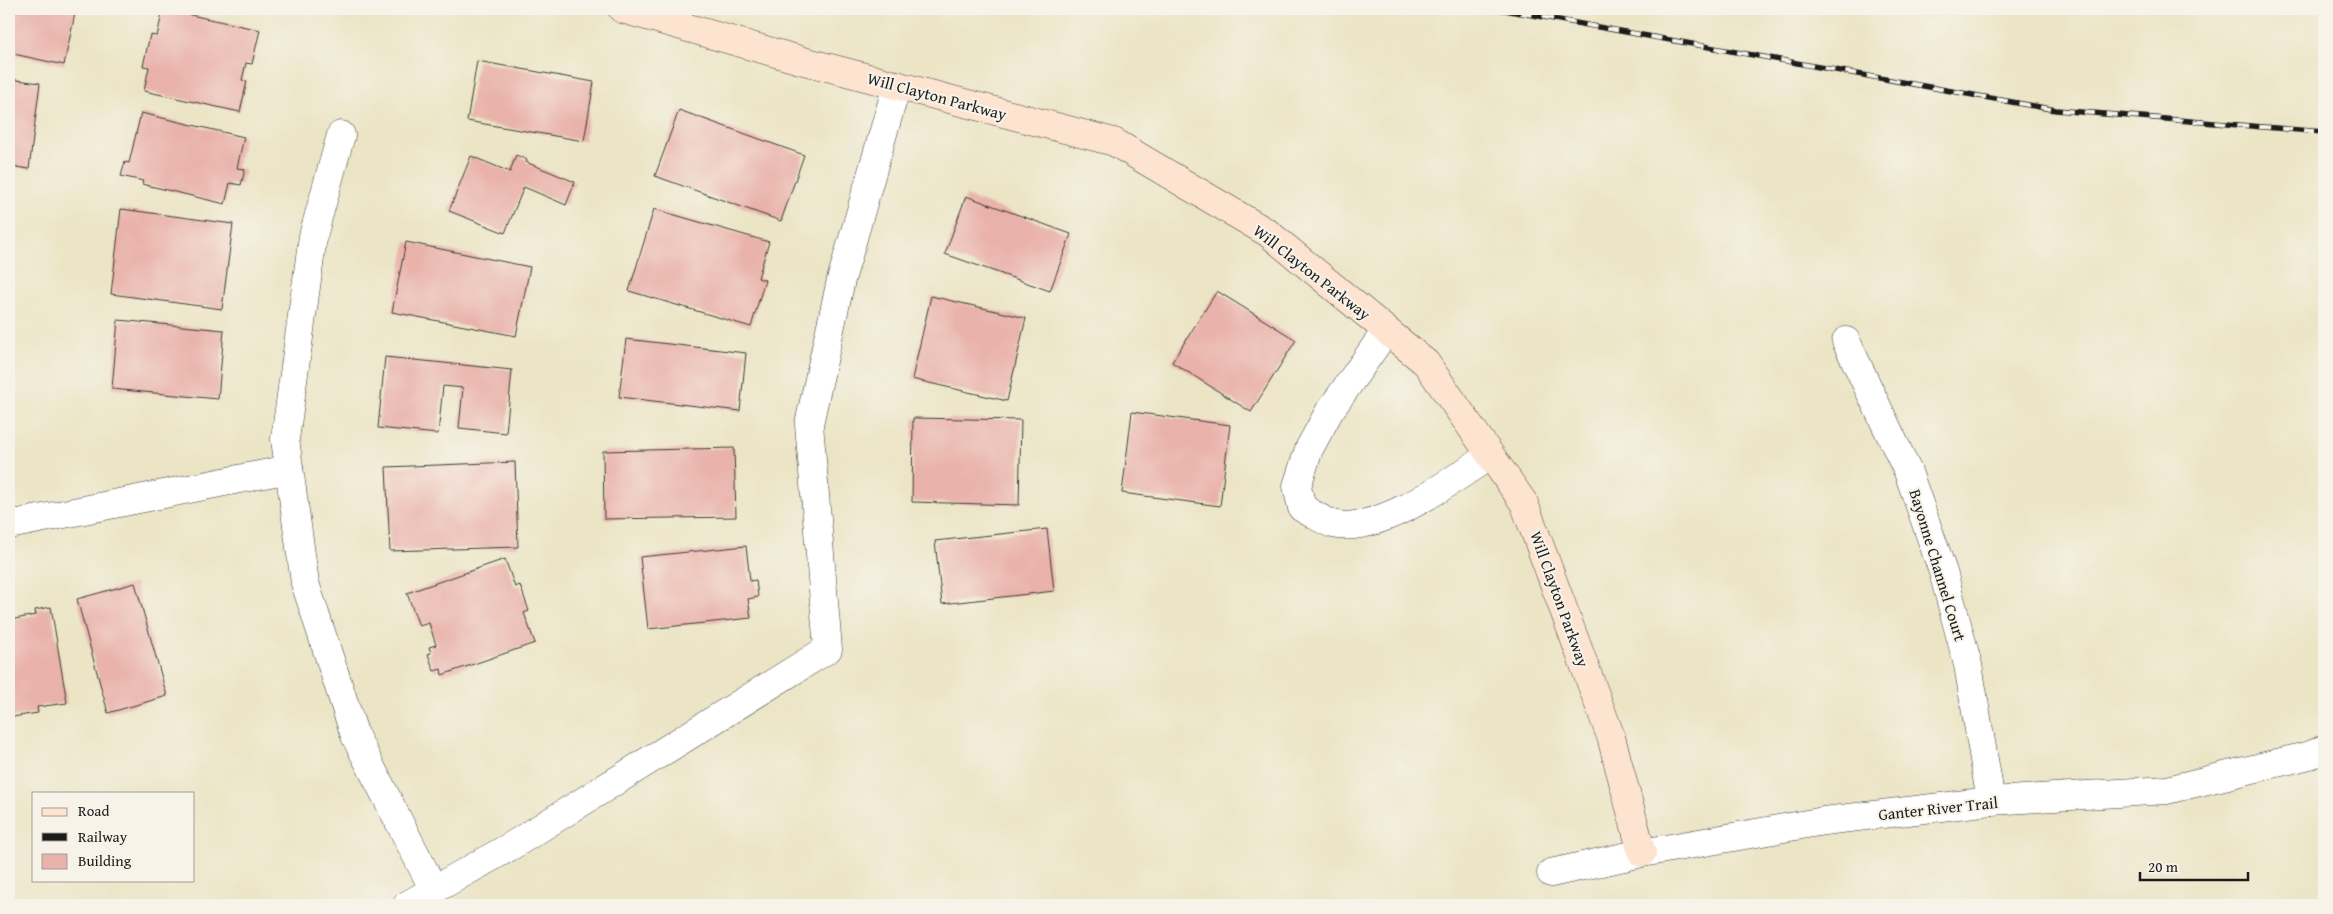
<svg xmlns="http://www.w3.org/2000/svg" width="2333" height="914" viewBox="0 0 2333 914" font-family="'Gentium Book Plus',serif">
<style>
.building{fill:#e9b2aa}
.lines{fill:none;stroke-linecap:round;stroke-linejoin:round}
.street-casing{stroke:#3b3a35;stroke-width:29}
.secondary-casing{stroke:#3b3a35;stroke-width:29}
.street{stroke:#fff;stroke-width:28}
.secondary{stroke:#fde4d1;stroke-width:28}
.rail-casing{stroke:#1c1c1c;stroke-width:5.5}
.rail{stroke:#f7f3e8;stroke-width:4;stroke-dasharray:11;stroke-linecap:butt}
.labels{text-anchor:middle;stroke-width:4;stroke-linejoin:round;paint-order:stroke}
.street-label{font-size:16px;fill:#1c1c1c;stroke:#f7f3e8}
</style>
<rect width="100%" height="100%" fill="#f7f3e8"/>
<filter id="ink" filterUnits="userSpaceOnUse"><feTurbulence type="fractalNoise" baseFrequency=".02" numOctaves="2"/><feDisplacementMap in="SourceGraphic" scale="10" xChannelSelector="R" yChannelSelector="G"/><feConvolveMatrix kernelMatrix="1 2 1 2 8 2 1 2 1" color-interpolation-filters="sRGB"/></filter>
<filter id="wash" filterUnits="userSpaceOnUse"><feTurbulence type="fractalNoise" baseFrequency=".0096" numOctaves="4" result="noise"/><feDisplacementMap in="SourceGraphic" scale="20" xChannelSelector="R" yChannelSelector="G"/><feGaussianBlur stdDeviation="1.12" result="paint"/><feColorMatrix in="noise" values="0 0 0 0 0 0 0 0 0 0 0 0 0 0 0 0 0 1.4 0 .05"/><feComposite in="paint" operator="in"/></filter>
<g filter="url(#wash)">
<rect width="100%" height="100%" fill="#ebe4c5"/>
<g id="blocks">
<g class="building">
<path d="M9,9H76L64,65L9,53Z"/>
<path d="M163,9L260,30L252,64L246,63L242,80L247,81L240,112L144,91L149,67L143,66L150,35L157,36Z"/>
<path d="M477,61L594,82L584,141L467,121Z"/>
<path d="M9,79L40,83L29,169L9,166Z"/>
<path d="M679,110L804,155L781,221L655,176Z"/>
<path d="M141,113L244,137L237,168L245,169L241,185L230,183L225,204L142,184L143,181L121,176L125,162L129,163Z"/>
<path d="M516,155L527,160L526,162L575,182L566,205L524,187L505,233L449,211L471,156L510,172Z"/>
<path d="M966,196L1071,234L1050,291L945,254Z"/>
<path d="M121,209L233,224L222,309L111,294Z"/>
<path d="M654,209L769,242L758,278L765,280L751,327L629,291Z"/>
<path d="M406,242L530,267L516,336L392,312Z"/>
<path d="M1217,291L1296,340L1251,412L1172,362Z"/>
<path d="M931,296L1026,318L1007,401L912,379Z"/>
<path d="M118,320L224,330L218,399L112,389Z"/>
<path d="M626,339L746,353L740,411L619,397Z"/>
<path d="M385,357L512,370L506,433L459,428L463,388L443,386L438,434L378,428Z"/>
<path d="M1132,412L1230,425L1220,506L1122,493Z"/>
<path d="M913,418L1021,420L1019,505L912,502Z"/>
<path d="M734,448L736,517L604,519L603,451Z"/>
<path d="M515,462L518,547L390,551L386,467Z"/>
<path d="M1047,529L1054,591L942,604L935,541Z"/>
<path d="M746,546L750,581L756,580L758,597L748,599L751,618L648,629L640,557Z"/>
<path d="M505,559L515,587L520,585L529,611L524,613L535,643L442,675L441,669L434,671L428,654L431,653L429,647L436,645L429,623L419,626L407,593Z"/>
<path d="M135,583L167,696L108,713L77,599Z"/>
<path d="M51,607L67,703L37,707L38,713L12,717L11,712H9V620L36,615L35,610Z"/>
</g>
</g>
</g>
<g filter="url(#ink)">
<use href="#blocks" fill-opacity="0" stroke="#3b3a35" stroke-width="1"/>
<g class="lines">
<defs>
<g id="street">
<path d="M341,135L313,236L285,439L305,583L355,736L434,890"/>
<path d="M1386,331L1329,412L1309,449L1297,486L1302,508C1312,513 1323,521 1333,524C1378,536 1454,479 1490,455"/>
<path d="M1846,341L1908,472L1943,572L1968,665L1991,801"/>
<path d="M9,525L289,469"/>
<path d="M1551,873L1642,853L1824,821L1991,801L2167,790L2310,755L2324,749"/>
<path d="M407,905L513,845L828,649L809,424L841,280L897,85"/>
</g>
<path id="secondary" d="M622,9L800,60L1114,142L1268,233L1426,363L1524,503L1611,737L1642,853"/>
</defs>
<use href="#street" class="street-casing"/>
<use href="#secondary" class="secondary-casing"/>
<use href="#street" class="street"/>
<use href="#secondary" class="secondary"/>
<defs>
<path id="rail" d="M1499,9L2056,110L2324,132"/>
</defs>
<use href="#rail" class="rail-casing"/>
<use href="#rail" class="rail"/>
</g>
</g>
<g class="labels">
<g class="street-label">
<text transform="translate(937 96) rotate(15)" y="6">Will Clayton Parkway</text>
<text transform="translate(1312 272) rotate(38)" y="6">Will Clayton Parkway</text>
<text transform="translate(1938 565) rotate(73)" y="6">Bayonne Channel Court</text>
<text transform="translate(1560 599) rotate(70)" y="6">Will Clayton Parkway</text>
<text transform="translate(1938 808) rotate(-6)" y="6">Ganter River Trail</text>
</g>
</g>
<rect width="2333" height="914" fill="none" stroke="#f7f3e8" stroke-width="30"/>
<rect x="32" y="792" width="162" height="90" fill="#f7f3e8" stroke="#9f9d96"/>
<rect x="42" y="808" width="25" height="8" fill="#fde4d1" stroke="#9f9d96"/>
<text x="78" y="816" font-size="15" fill="#1c1c1c">Road</text>
<rect x="42" y="833" width="25" height="8" fill="#1c1c1c" stroke="#9f9d96"/>
<text x="78" y="842" font-size="15" fill="#1c1c1c">Railway</text>
<rect x="42" y="854" width="25" height="15" fill="#e9b2aa" stroke="#9f9d96"/>
<text x="78" y="866" font-size="15" fill="#1c1c1c">Building</text>
<path d="M2140 872v8h108v-8" fill="none" stroke="#1c1c1c" stroke-width="2.5"/>
<text x="2148" y="872" font-size="15" fill="#1c1c1c" stroke="#f7f3e8" stroke-width="4" paint-order="stroke">20 m</text>
</svg>
